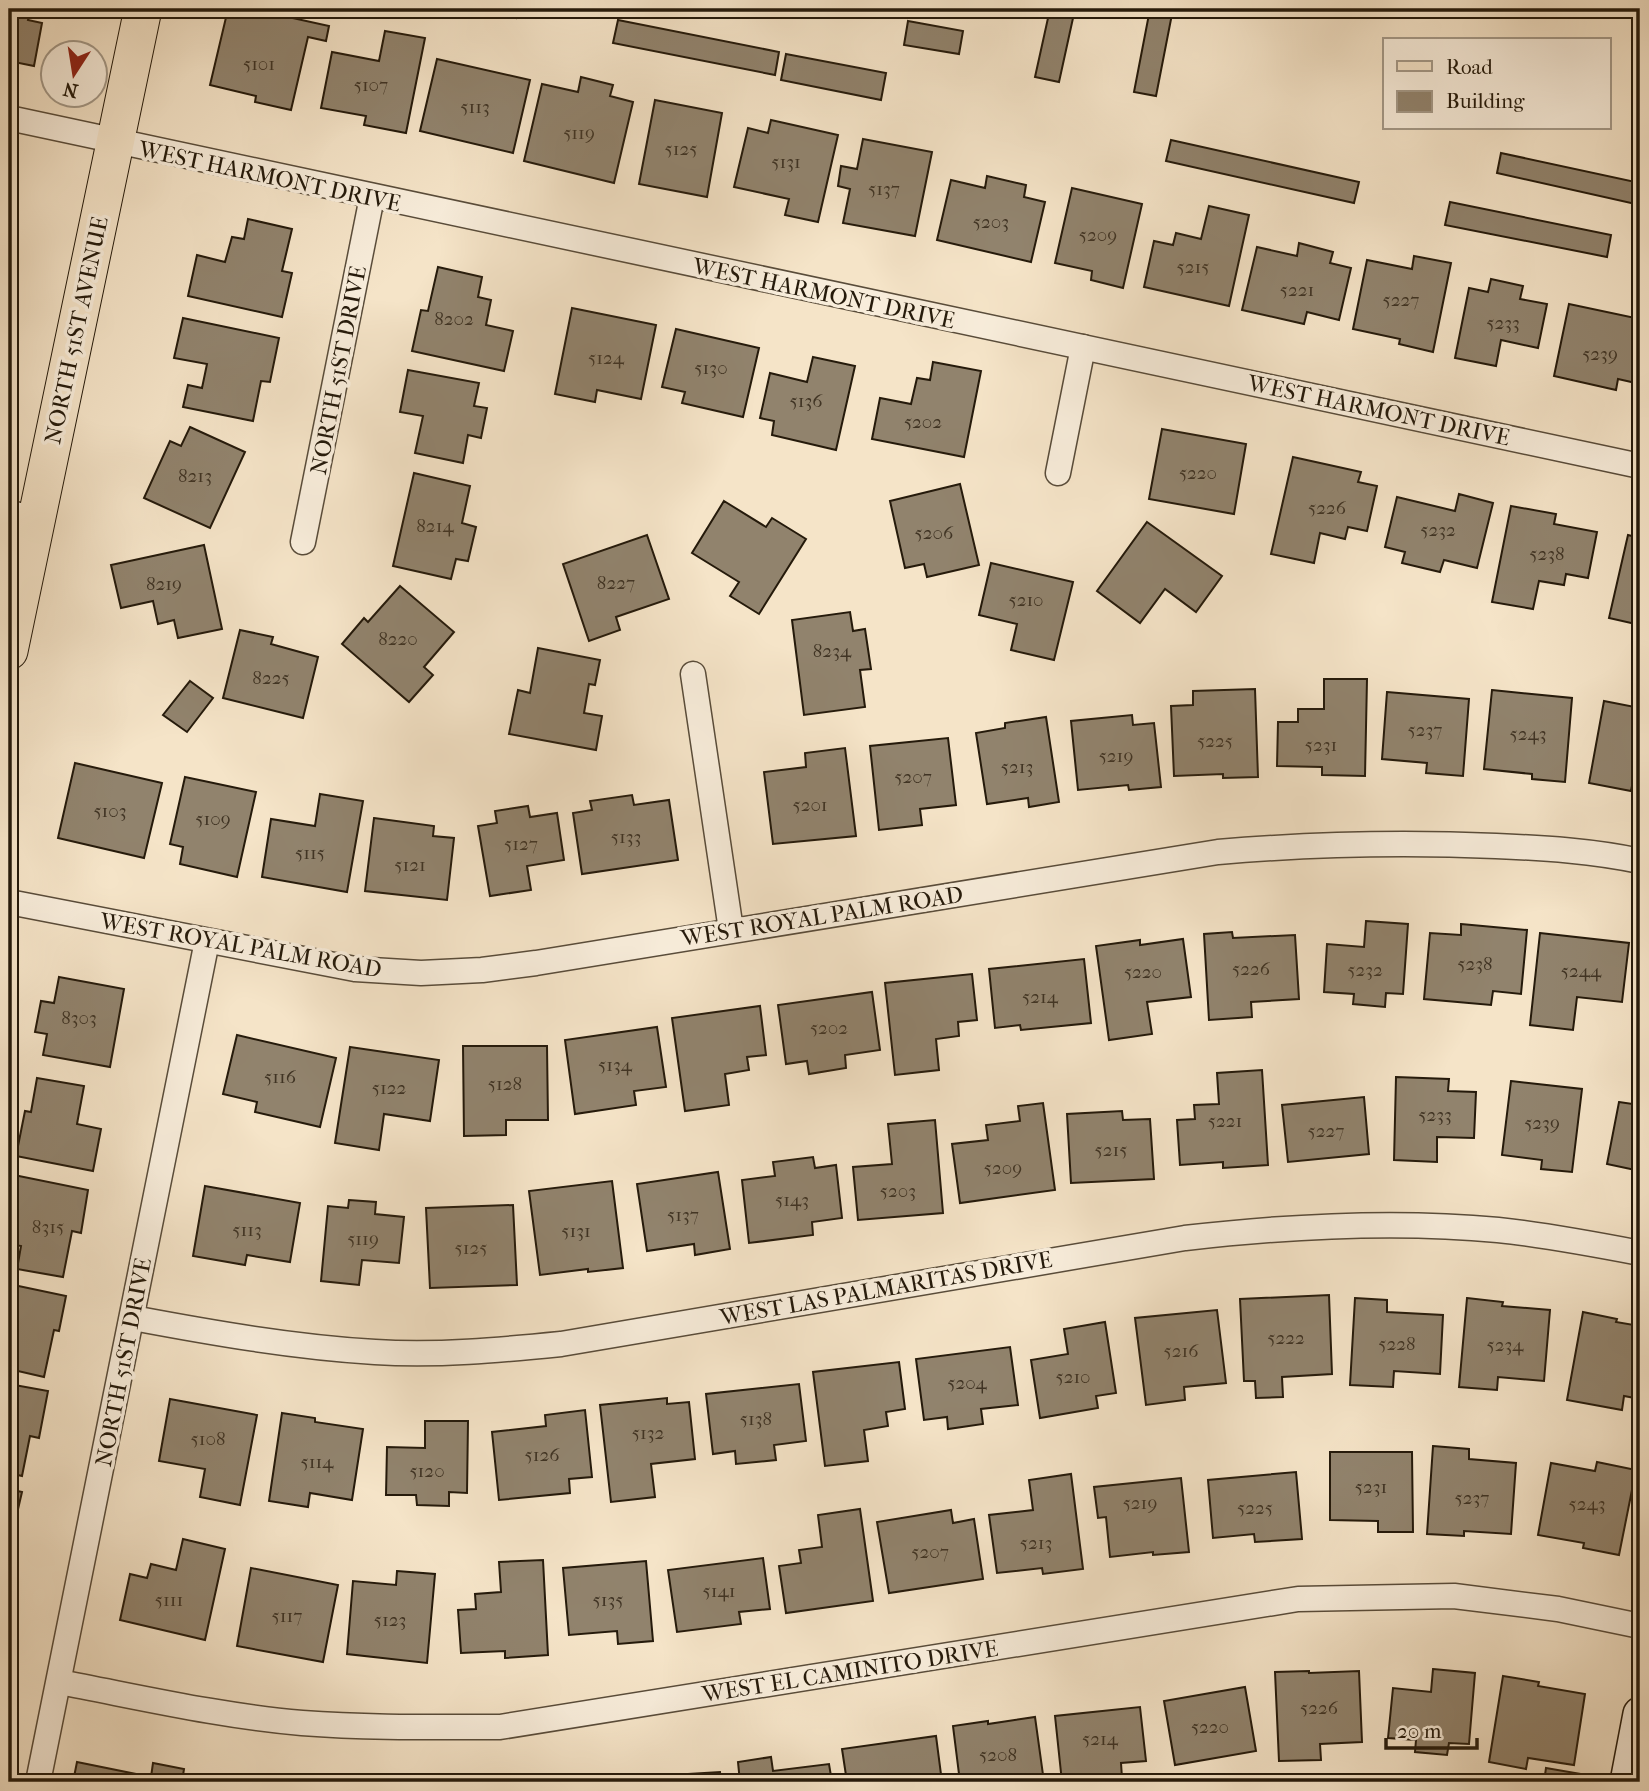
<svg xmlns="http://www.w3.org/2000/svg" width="1649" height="1791" viewBox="0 0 1649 1791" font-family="'IM FELL French Canon',serif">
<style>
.building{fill:#91836d;stroke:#251a0b;stroke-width:2}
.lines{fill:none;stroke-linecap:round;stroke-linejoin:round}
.street-casing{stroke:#594c3a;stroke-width:27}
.secondary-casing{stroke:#251a0b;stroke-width:36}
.primary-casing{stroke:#251a0b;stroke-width:39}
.street{stroke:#f8eddb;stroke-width:24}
.secondary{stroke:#f8eddb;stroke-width:33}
.primary{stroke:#f5e4c8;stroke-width:37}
.labels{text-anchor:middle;stroke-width:7;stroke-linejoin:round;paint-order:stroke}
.number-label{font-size:19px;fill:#403424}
.street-label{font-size:23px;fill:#251a0b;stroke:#f8eddb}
</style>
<rect width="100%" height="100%" fill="#f5e4c8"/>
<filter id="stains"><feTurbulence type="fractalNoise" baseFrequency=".00286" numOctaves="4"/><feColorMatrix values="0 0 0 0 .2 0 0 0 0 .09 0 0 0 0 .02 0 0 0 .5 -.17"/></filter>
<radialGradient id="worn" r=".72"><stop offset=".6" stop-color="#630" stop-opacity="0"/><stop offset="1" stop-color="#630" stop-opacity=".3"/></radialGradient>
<g class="building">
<path d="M9,9H31L28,20L42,23L34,66L9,61Z"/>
<path d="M228,9H252L329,26L326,41L308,37L291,110L255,102L256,96L210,85Z"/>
<path d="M470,9H518L516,18Z"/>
<path d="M836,9H862L861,14Z"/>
<path d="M936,9H969L967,16Z"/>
<path d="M1050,9H1075L1059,82L1035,77Z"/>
<path d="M1150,9H1173L1156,96L1134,92Z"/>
<path d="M618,20L779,52L775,75L613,43Z"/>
<path d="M908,21L963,31L959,54L904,45Z"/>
<path d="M385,31L425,38L406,133L364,125L366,116L321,108L332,52L379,61Z"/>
<path d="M786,54L886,73L881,100L781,80Z"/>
<path d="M437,59L530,80L513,153L420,131Z"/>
<path d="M581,77L613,85L610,96L633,102L614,183L524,161L542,84L578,92Z"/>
<path d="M655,100L722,113L707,197L639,184Z"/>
<path d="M771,120L838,135L818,222L785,215L789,199L734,187L748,128L768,133Z"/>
<path d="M863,139L932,152L915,236L843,223L850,189L838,186L841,166L857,169Z"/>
<path d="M1171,140L1359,182L1354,203L1166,161Z"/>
<path d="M1501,153L1640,183V205L1497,173Z"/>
<path d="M987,176L1026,185L1024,197L1045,202L1031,262L937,240L951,180L985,188Z"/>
<path d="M1072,188L1142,204L1123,288L1091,280L1092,271L1055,263Z"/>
<path d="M1450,202L1611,235L1607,257L1445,225Z"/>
<path d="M1209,206L1249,215L1229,306L1144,287L1154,241L1173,245L1176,233L1201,239Z"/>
<path d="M248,219L292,229L282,271L292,273L282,317L188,296L197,255L225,262L232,237L244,239Z"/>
<path d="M1299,243L1333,252L1330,263L1351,268L1339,320L1307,312L1304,324L1242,310L1257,247L1297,256Z"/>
<path d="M1414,256L1451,263L1433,352L1399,344L1400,339L1353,329L1367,260L1412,269Z"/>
<path d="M438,267L482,277L478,297L491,300L486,325L513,331L504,371L412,351L421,310L428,311Z"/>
<path d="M1491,279L1523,286L1520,299L1547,304L1538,348L1501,340L1496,366L1455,358L1469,288L1488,292Z"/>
<path d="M1569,304L1640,319V384L1618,379L1616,390L1554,376Z"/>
<path d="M572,308L656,325L641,399L597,390L595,402L555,394Z"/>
<path d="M183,318L279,338L270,382L261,381L253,421L183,407L188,385L202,388L207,364L174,358Z"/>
<path d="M676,329L759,348L743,417L682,403L685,392L662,387Z"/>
<path d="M813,357L855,366L836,450L772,435L774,421L760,418L770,373L807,382Z"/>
<path d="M933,362L981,371L964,457L872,439L880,398L911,404L917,378L930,380Z"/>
<path d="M408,370L479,383L474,406L487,408L481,438L468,435L463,463L415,453L423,416L400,412Z"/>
<path d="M190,427L245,452L210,528L144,498L170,441L181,446Z"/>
<path d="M1162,429L1246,444L1234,514L1149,499Z"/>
<path d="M1293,457L1361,472L1358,482L1377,486L1367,531L1348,527L1345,539L1320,533L1314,563L1271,554Z"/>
<path d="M414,473L470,486L462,523L476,527L468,561L456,559L451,579L393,566Z"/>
<path d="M960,484L979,565L927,577L924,564L905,568L890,501Z"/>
<path d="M1459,494L1493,503L1477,568L1444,560L1440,572L1402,563L1405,552L1385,547L1397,497L1455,511Z"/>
<path d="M724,501L766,527L772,518L806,539L759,614L730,596L739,582L692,553Z"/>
<path d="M1511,506L1556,514L1554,524L1597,532L1588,578L1566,574L1564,585L1539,581L1533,609L1492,602Z"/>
<path d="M1147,522L1222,576L1196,612L1165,589L1140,623L1097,591Z"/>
<path d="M647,535L669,599L616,617L620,630L589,641L563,564Z"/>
<path d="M1628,535L1640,538V625L1609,618Z"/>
<path d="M204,545L222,629L178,638L174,620L158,624L153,601L121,608L111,565Z"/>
<path d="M991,563L1073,582L1054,660L1011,650L1017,624L979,615Z"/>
<path d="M400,586L454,632L424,667L433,675L409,702L342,644L364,618L368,622Z"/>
<path d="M850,612L853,631L865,629L871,669L860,670L865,707L804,715L792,620Z"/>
<path d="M240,630L273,637L271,644L318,657L303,718L223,698Z"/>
<path d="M538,648L600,660L595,685L589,684L584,713L602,716L596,750L509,734L518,690L530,693Z"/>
<path d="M1324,679H1367L1365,776L1322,775V767L1277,766L1278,722H1298V709H1324Z"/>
<path d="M190,681L213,698L187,732L163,715Z"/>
<path d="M1255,689L1258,777L1223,778V774L1174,776L1171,706L1193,705V691Z"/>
<path d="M1492,690L1572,698L1565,782L1532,779V774L1484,769Z"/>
<path d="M1387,692L1469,699L1463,776L1426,773L1427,763L1382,759Z"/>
<path d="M1604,701L1640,708V767L1636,766L1631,791L1589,783Z"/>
<path d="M1132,715L1133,725L1154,723L1161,787L1129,790L1128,785L1078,790L1071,721Z"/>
<path d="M1046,717L1059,802L1029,807L1028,798L987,804L976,733L1005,728V723Z"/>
<path d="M948,738L956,805L920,809L922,825L879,830L870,746Z"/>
<path d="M845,748L856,836L773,844L764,772L806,767L805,753Z"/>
<path d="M75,763L162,783L144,858L58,838Z"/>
<path d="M185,777L256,792L237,877L180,864L183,847L170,844Z"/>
<path d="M320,794L363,801L347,892L262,877L271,819L315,826Z"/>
<path d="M632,795L634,805L669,800L678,860L582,874L573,813L592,810L590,801Z"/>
<path d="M528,806L530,817L557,813L564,860L527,866L531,890L490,896L478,826L497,823L495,811Z"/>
<path d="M374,818L434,826L433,836L454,838L447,900L365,891Z"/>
<path d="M1366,921L1408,924L1403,994L1386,993L1385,1007L1353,1004L1354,994L1324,992L1327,944L1364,947Z"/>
<path d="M1461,924L1527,930L1521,994L1493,991L1491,1005L1424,999L1430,933L1461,935Z"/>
<path d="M1232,932L1233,938L1295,935L1299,999L1251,1002L1252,1017L1209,1020L1204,934Z"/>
<path d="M1540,933L1629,943L1622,1002L1577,997L1573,1030L1530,1025Z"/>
<path d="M1183,939L1191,997L1147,1002L1152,1034L1109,1040L1096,946L1140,940V945Z"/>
<path d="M1084,959L1091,1023L1021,1030L1020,1025L995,1028L989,969Z"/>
<path d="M972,974L977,1020L958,1022L959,1036L936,1039L939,1070L895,1075L885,983Z"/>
<path d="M59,977L124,989L110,1067L43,1055L47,1034L35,1032L41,1001L54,1003Z"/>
<path d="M872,992L880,1050L845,1055L846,1068L809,1074L807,1061L786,1064L778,1005Z"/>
<path d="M760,1006L766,1055L747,1057L749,1070L725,1074L729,1105L685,1111L672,1018Z"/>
<path d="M657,1027L666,1087L634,1091L636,1105L575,1114L565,1040Z"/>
<path d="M237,1035L336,1058L320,1127L255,1112L257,1102L223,1094Z"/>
<path d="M463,1046H547L548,1120H506V1135L464,1136Z"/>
<path d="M350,1047L439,1060L430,1121L384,1114L379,1150L335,1143Z"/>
<path d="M1262,1070L1268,1165L1223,1168V1162L1180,1165L1177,1120L1195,1119L1194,1105L1219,1104L1217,1073Z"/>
<path d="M1396,1077L1449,1079L1448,1091L1476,1092L1474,1138L1437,1137V1162L1394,1160Z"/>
<path d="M37,1078L84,1086L77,1124L101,1129L93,1171L16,1156L25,1111L31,1112Z"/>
<path d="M1511,1081L1582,1089L1572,1172L1541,1169L1542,1160L1502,1155Z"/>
<path d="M1364,1097L1369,1154L1288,1162L1282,1105Z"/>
<path d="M1619,1102L1640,1105V1171L1607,1164Z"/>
<path d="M1043,1103L1055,1190L960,1203L952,1144L988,1140L986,1125L1020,1121L1018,1106Z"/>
<path d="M1122,1111L1123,1120L1150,1119L1154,1179L1071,1183L1067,1114Z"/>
<path d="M935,1120L943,1213L858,1220L853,1167L892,1164L888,1124Z"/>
<path d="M813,1157L815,1168L836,1165L842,1218L812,1222L813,1235L749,1243L742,1180L775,1176L773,1162Z"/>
<path d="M718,1172L730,1249L695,1255L694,1244L647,1251L637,1184Z"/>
<path d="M9,1174L88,1190L81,1233L72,1231L63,1277L17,1269L21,1246L10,1244L15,1220L9,1219Z"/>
<path d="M612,1181L623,1268L588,1272V1269L540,1275L529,1191Z"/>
<path d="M205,1186L300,1203L290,1262L247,1255L245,1265L193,1256Z"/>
<path d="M349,1200L376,1202L375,1214L404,1217L399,1263L362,1260L359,1285L321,1281L328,1206L348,1208Z"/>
<path d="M513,1205L517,1285L430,1288L426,1208Z"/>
<path d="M9,1284L66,1296L59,1331L54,1330L44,1377L9,1369Z"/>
<path d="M1329,1295L1332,1374L1282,1377L1283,1397L1256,1398L1255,1381H1244L1240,1299Z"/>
<path d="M1355,1298L1387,1300V1312L1443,1315L1440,1374L1394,1371L1393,1387L1350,1385Z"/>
<path d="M1467,1298L1503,1302L1502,1306L1550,1310L1544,1381L1498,1377L1497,1390L1459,1387Z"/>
<path d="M1217,1310L1226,1383L1184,1387L1185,1400L1146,1405L1135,1318Z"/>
<path d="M1583,1312L1617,1319L1616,1322L1640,1326V1399L1624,1396L1622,1410L1567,1400Z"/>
<path d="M1105,1322L1116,1393L1096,1396L1098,1408L1040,1418L1031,1360L1068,1354L1064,1329Z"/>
<path d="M1010,1347L1018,1405L981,1409L983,1424L948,1429L947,1417L924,1420L916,1359Z"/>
<path d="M899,1362L905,1409L886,1412L888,1426L864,1430L868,1461L825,1466L813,1372Z"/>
<path d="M9,1384L48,1391L39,1438L30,1436L22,1476L9,1473Z"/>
<path d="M799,1384L806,1441L774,1445L776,1460L736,1464L735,1451L713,1454L706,1394Z"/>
<path d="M667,1398V1404L689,1402L695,1459L651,1464L655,1497L611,1502L600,1405Z"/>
<path d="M170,1399L257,1415L240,1505L200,1497L205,1469L159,1461Z"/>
<path d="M585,1410L592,1477L569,1479L570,1493L499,1500L492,1432L546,1426L545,1415Z"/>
<path d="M282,1413L315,1418V1422L363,1429L352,1500L310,1493L308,1507L269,1501Z"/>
<path d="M425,1421H468L467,1493L449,1492V1506L417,1505L416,1495H386L387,1447L425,1448Z"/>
<path d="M1433,1446L1469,1449V1459L1516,1463L1511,1534L1464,1531V1536L1427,1534Z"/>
<path d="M1330,1452H1412L1413,1532H1378V1521L1330,1520Z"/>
<path d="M1597,1462L1636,1470L1619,1555L1583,1548L1584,1543L1538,1535L1551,1463L1595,1471Z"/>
<path d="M1296,1472L1302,1539L1255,1542L1254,1534L1213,1538L1208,1480Z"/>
<path d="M1071,1474L1083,1569L1043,1574L1042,1568L997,1573L989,1515L1033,1510L1029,1480Z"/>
<path d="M1181,1478L1189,1552L1153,1555V1552L1110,1557L1106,1517L1098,1518L1094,1487Z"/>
<path d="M9,1489L22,1492L9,1548Z"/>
<path d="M860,1509L873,1601L786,1613L779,1566L801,1563L799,1550L822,1547L818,1515Z"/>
<path d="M951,1510L953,1523L974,1519L983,1579L889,1593L877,1522Z"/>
<path d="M183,1539L225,1549L205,1640L120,1620L130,1574L147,1578L151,1564L176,1570Z"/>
<path d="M763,1558L770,1609L739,1612L741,1624L677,1632L668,1570Z"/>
<path d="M543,1560L548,1655L505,1658V1651L461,1653L458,1610L476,1609L475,1594L501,1592L499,1562Z"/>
<path d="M646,1561L653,1641L618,1644L617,1631L569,1635L563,1568Z"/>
<path d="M251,1568L338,1585L323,1662L237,1646Z"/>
<path d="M397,1571L435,1574L427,1663L347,1654L353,1581L396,1585Z"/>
<path d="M1433,1669L1475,1673L1469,1744L1449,1743L1447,1755L1415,1752L1416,1740L1388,1738L1393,1688L1431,1692Z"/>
<path d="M1309,1671V1673L1359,1671L1362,1742L1320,1744L1321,1760L1279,1761L1275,1672Z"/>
<path d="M1503,1676L1539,1682L1538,1686L1585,1694L1574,1765L1528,1758L1526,1769L1489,1762Z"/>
<path d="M1245,1687L1256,1751L1175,1765L1164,1701Z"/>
<path d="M1140,1707L1146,1761L1121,1763L1122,1778L1062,1782L1055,1716Z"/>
<path d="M1035,1717L1044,1782H960L953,1726L988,1721V1724Z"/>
<path d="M936,1736L942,1782H847L842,1749Z"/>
<path d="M771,1757L773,1771L829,1764L832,1782H740L738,1762Z"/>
<path d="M77,1762L151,1777L153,1763L184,1769L182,1782H73Z"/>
<path d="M1546,1768L1587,1775L1586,1782H1544Z"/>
<path d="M720,1772L721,1782H639V1777Z"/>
</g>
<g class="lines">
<defs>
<g id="street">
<path d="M9,118L1640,466"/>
<path d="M1058,473L1083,347"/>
<path d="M9,513L37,518"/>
<path d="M303,542L372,197"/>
<path d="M693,674L731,930"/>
<path d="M9,902L355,969L421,973L482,970L536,963L1218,852C1311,844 1403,842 1496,846C1545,848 1593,851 1640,861"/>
<path d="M133,1318C213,1333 293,1347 375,1352C437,1356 500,1350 561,1344L1185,1238C1289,1226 1394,1220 1498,1230C1546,1235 1593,1244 1640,1253"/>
<path d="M59,1682C139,1697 220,1716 302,1723C368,1728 434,1727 500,1727L1298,1599L1454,1596L1558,1609L1640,1626"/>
<path d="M38,1782L207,941"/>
</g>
<path id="secondary" d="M1627,1782L1640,1714"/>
<path id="primary" d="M9,651L143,9"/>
</defs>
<use href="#street" class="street-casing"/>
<use href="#secondary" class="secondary-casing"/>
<use href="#primary" class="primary-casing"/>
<use href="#street" class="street"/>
<use href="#secondary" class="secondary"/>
<use href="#primary" class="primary"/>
</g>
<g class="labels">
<g class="number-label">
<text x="259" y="70">5101</text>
<text x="371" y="91">5107</text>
<text x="475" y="113">5113</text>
<text x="579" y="139">5119</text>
<text x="681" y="155">5125</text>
<text x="786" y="168">5131</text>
<text x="884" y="195">5137</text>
<text x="991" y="228">5203</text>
<text x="1098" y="241">5209</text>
<text x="1193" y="273">5215</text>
<text x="1297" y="296">5221</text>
<text x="1401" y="306">5227</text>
<text x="454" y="325">8202</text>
<text x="1503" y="329">5233</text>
<text x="1600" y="360">5239</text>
<text x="606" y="364">5124</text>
<text x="711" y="374">5130</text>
<text x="806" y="407">5136</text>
<text x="923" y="428">5202</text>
<text x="1198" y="479">5220</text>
<text x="195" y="482">8213</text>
<text x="1327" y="514">5226</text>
<text x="435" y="532">8214</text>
<text x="1438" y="536">5232</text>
<text x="934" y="539">5206</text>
<text x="1547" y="560">5238</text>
<text x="616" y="589">8227</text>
<text x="164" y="590">8219</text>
<text x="1026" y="606">5210</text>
<text x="398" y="645">8220</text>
<text x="832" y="657">8234</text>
<text x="271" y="684">8225</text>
<text x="1425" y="736">5237</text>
<text x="1528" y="740">5243</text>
<text x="1215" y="747">5225</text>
<text x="1321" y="751">5231</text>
<text x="1116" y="762">5219</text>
<text x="1017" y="773">5213</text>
<text x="913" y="783">5207</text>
<text x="810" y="811">5201</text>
<text x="110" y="817">5103</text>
<text x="213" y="825">5109</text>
<text x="626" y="843">5133</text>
<text x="521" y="850">5127</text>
<text x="310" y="859">5115</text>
<text x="410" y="871">5121</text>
<text x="1475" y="970">5238</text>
<text x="1251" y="975">5226</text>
<text x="1365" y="976">5232</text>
<text x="1581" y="977">5244</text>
<text x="1143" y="978">5220</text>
<text x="1040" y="1003">5214</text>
<text x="79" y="1024">8303</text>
<text x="829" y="1034">5202</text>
<text x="615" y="1071">5134</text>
<text x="280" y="1083">5116</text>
<text x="505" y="1090">5128</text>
<text x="389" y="1094">5122</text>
<text x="1435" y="1121">5233</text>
<text x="1225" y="1127">5221</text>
<text x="1542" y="1129">5239</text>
<text x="1326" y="1137">5227</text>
<text x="1111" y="1156">5215</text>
<text x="1003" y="1174">5209</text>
<text x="898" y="1197">5203</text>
<text x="792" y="1206">5143</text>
<text x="683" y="1221">5137</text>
<text x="48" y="1233">8315</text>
<text x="247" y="1236">5113</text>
<text x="576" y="1237">5131</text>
<text x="363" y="1245">5119</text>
<text x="471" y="1254">5125</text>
<text x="1286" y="1344">5222</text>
<text x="1397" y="1350">5228</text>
<text x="1505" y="1351">5234</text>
<text x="1181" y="1357">5216</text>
<text x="1073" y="1383">5210</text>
<text x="967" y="1389">5204</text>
<text x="756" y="1425">5138</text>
<text x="648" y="1439">5132</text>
<text x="208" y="1445">5108</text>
<text x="542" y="1461">5126</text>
<text x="317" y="1468">5114</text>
<text x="427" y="1477">5120</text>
<text x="1371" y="1493">5231</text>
<text x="1472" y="1504">5237</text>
<text x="1140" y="1509">5219</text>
<text x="1587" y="1510">5243</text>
<text x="1255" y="1514">5225</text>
<text x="1036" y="1549">5213</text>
<text x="930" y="1558">5207</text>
<text x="719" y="1597">5141</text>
<text x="169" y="1606">5111</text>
<text x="608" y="1606">5135</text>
<text x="287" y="1622">5117</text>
<text x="390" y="1626">5123</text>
<text x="1319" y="1714">5226</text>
<text x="1210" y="1733">5220</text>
<text x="1100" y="1745">5214</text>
<text x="998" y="1761">5208</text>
</g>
<g class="street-label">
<text transform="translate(270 176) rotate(12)" y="8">WEST HARMONT DRIVE</text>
<text transform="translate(824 293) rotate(12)" y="8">WEST HARMONT DRIVE</text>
<text transform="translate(76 330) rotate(-78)" y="8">NORTH 51ST AVENUE</text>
<text transform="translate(338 370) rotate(-79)" y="8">NORTH 51ST DRIVE</text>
<text transform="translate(1379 410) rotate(12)" y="8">WEST HARMONT DRIVE</text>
<text transform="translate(822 916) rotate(-9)" y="8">WEST ROYAL PALM ROAD</text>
<text transform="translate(241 945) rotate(10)" y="8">WEST ROYAL PALM ROAD</text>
<text transform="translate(886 1288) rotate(-10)" y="8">WEST LAS PALMARITAS DRIVE</text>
<text transform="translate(123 1362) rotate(-79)" y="8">NORTH 51ST DRIVE</text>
<text transform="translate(850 1671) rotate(-9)" y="8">WEST EL CAMINITO DRIVE</text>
</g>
</g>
<rect width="1649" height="1791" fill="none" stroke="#f5e4c8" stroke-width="35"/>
<rect x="10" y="10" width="1628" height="1770" fill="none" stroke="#251a0b" stroke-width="3.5"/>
<rect x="18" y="18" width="1614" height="1756" fill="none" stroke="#251a0b" stroke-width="2"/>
<rect x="1383" y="38" width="228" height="91" fill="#f8eddb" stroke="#a49988" stroke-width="2"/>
<rect x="1397" y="61" width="35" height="10" fill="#f5e4c8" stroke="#a49988" stroke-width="2"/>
<text x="1446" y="74" font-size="21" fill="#251a0b">Road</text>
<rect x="1397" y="91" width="35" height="21" fill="#91836d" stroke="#a49988" stroke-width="2"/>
<text x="1446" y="108" font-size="21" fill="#251a0b">Building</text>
<g transform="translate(74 74) rotate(192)"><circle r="33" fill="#f8eddb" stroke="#a49988" stroke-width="2"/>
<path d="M0-5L12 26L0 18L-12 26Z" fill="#8f2418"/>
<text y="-10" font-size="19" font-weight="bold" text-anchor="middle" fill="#251a0b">N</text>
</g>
<path d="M1386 1738v10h91v-10" fill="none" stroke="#251a0b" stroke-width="3.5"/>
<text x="1397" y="1738" font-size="21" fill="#251a0b" stroke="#f8eddb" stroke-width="5" paint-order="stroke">20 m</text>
<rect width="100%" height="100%" filter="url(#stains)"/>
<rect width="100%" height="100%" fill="url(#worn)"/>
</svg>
